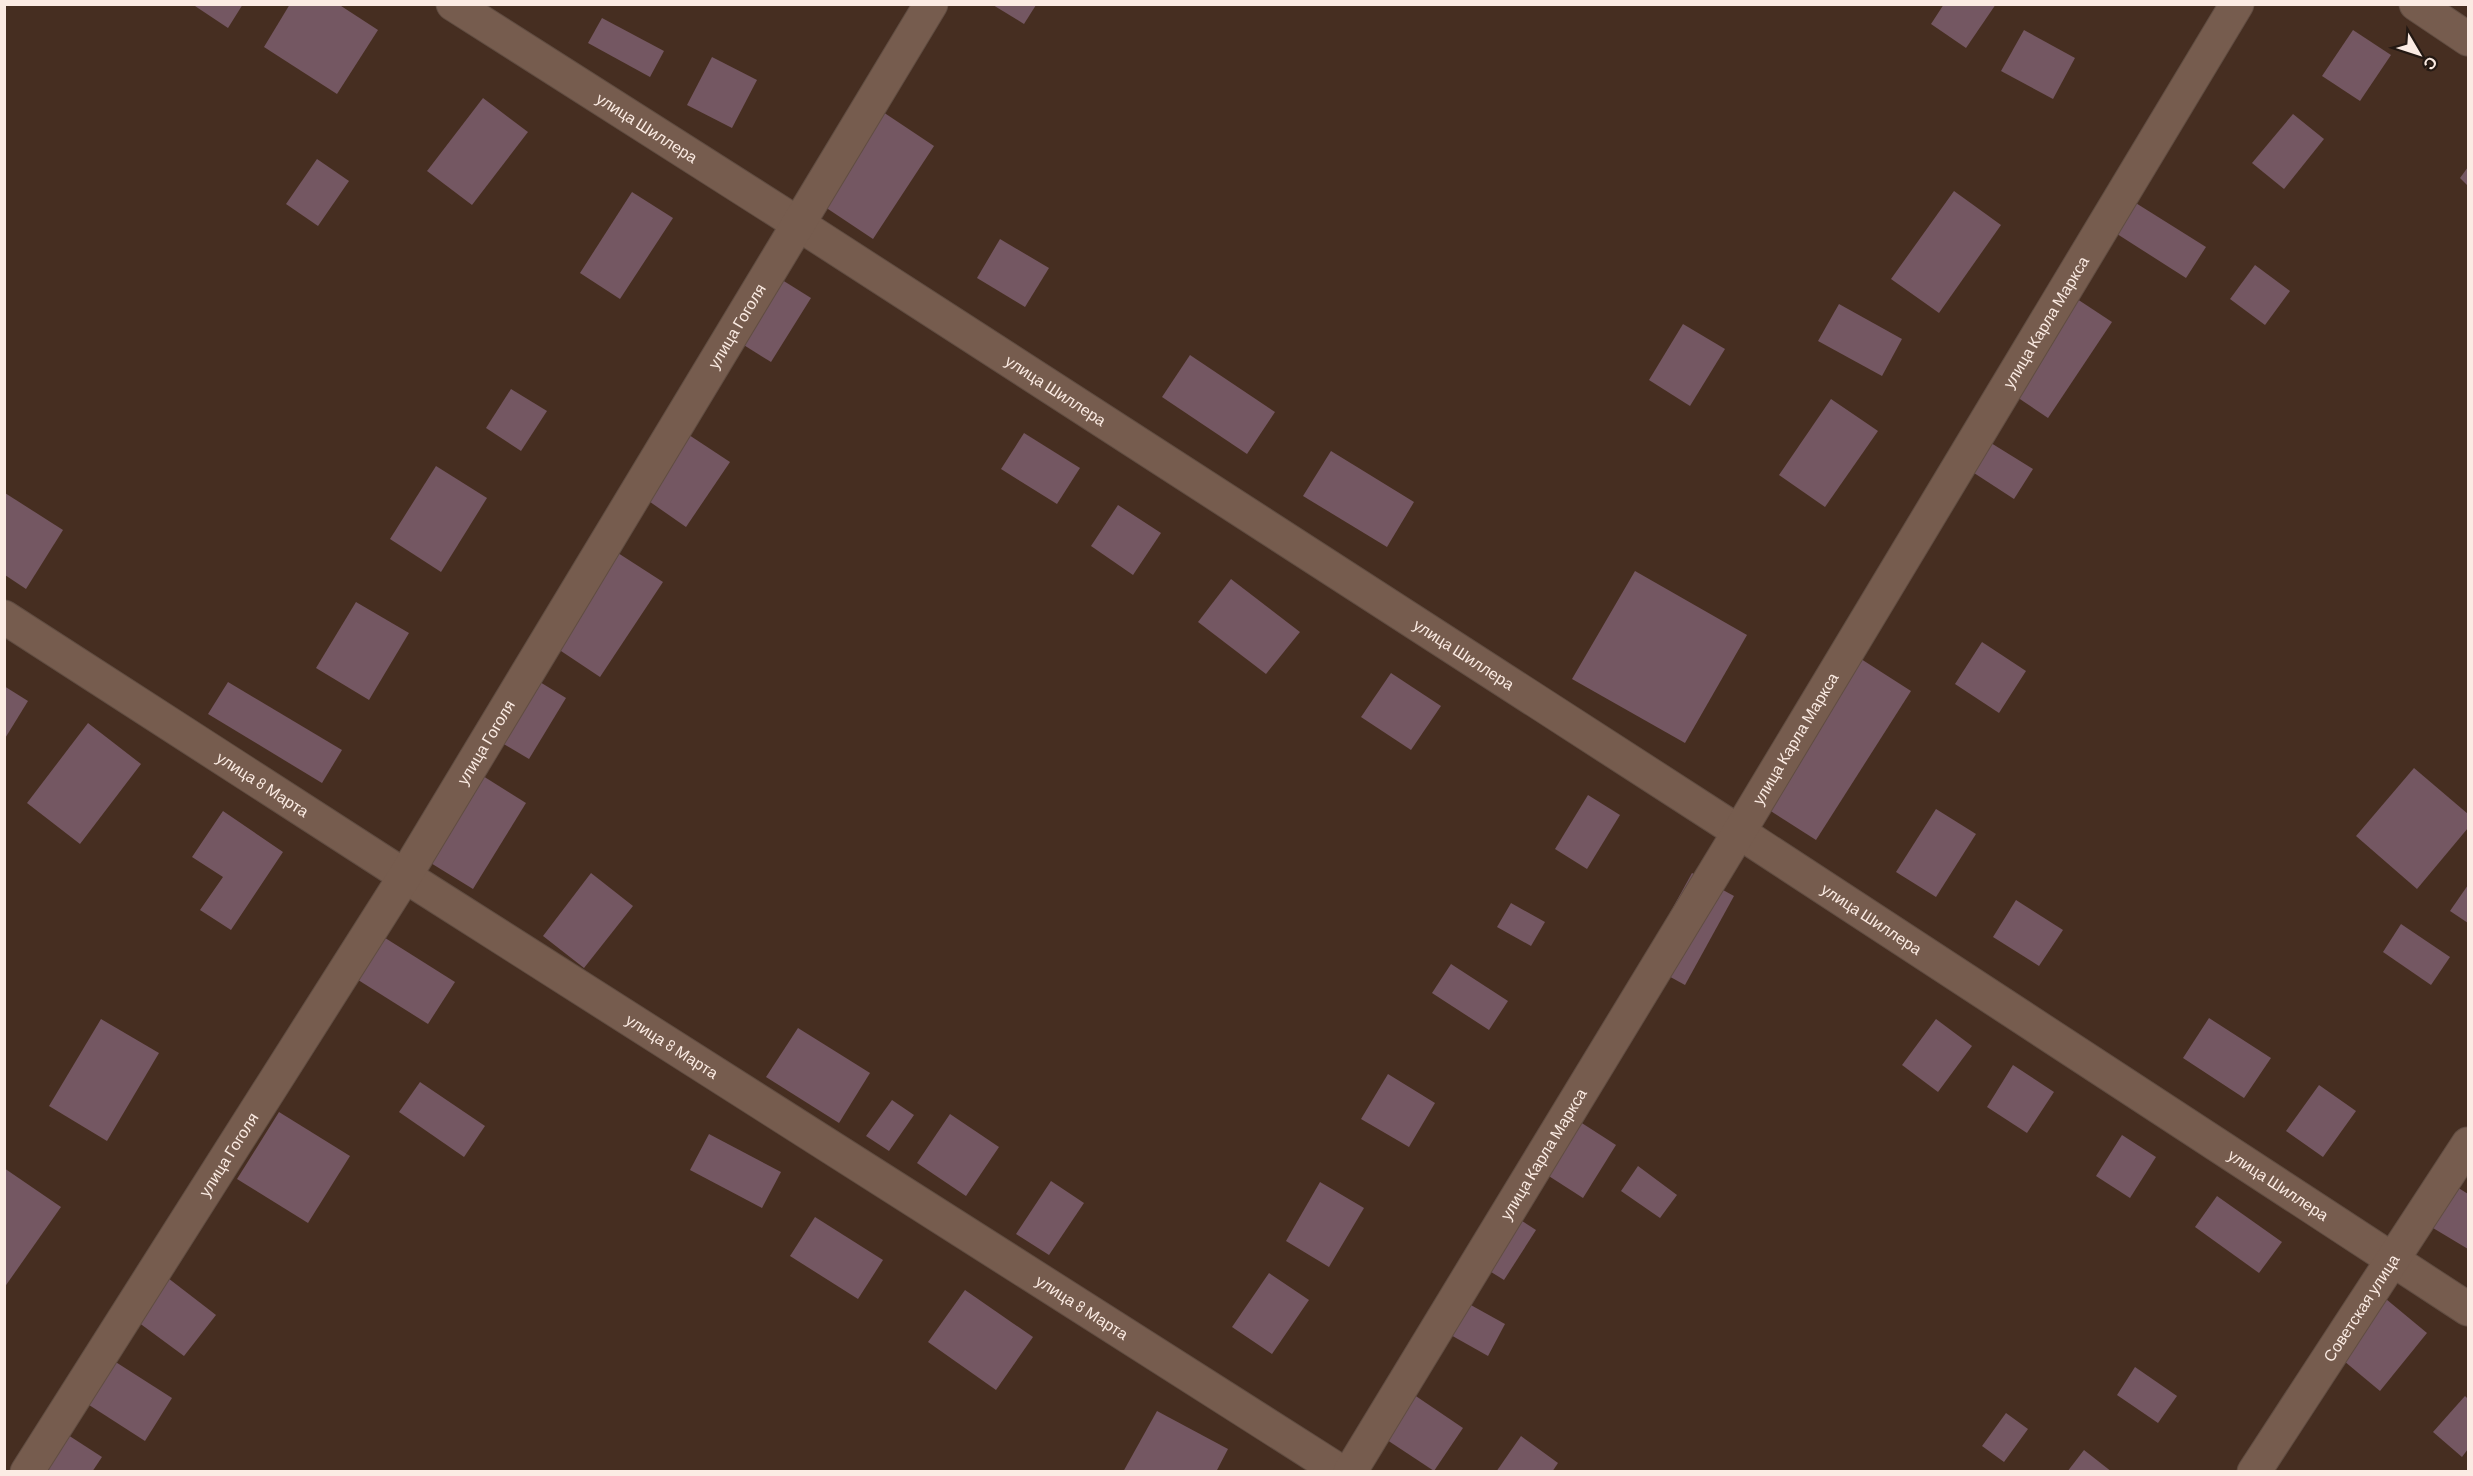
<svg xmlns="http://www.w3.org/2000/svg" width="2473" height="1476" viewBox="0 0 2473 1476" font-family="Barlow,sans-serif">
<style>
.building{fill:#745762}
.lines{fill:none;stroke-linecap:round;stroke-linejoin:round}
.street-casing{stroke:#614d42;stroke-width:35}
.secondary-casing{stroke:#614d42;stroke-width:35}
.street{stroke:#765c4e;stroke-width:33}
.secondary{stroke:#765c4e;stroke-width:33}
.labels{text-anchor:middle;stroke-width:4.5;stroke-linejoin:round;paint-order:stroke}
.street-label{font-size:16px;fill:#fbebe3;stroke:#241913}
</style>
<rect width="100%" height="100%" fill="#462e21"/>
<g class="building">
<path d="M192,4H243L228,28Z"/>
<path d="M290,4H338L378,30L337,94L264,47Z"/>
<path d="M1944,4H1996L1966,48L1931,24Z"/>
<path d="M993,5H1036L1024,24Z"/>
<path d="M602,18L664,51L650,77L588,43Z"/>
<path d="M2024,30L2075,58L2053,99L2001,71Z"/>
<path d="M2353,30L2391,55L2360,101L2322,76Z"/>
<path d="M712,57L757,80L732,128L687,105Z"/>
<path d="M483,98L528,132L472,205L427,171Z"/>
<path d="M883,112L934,146L873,239L822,205Z"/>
<path d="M2293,114L2324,139L2284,189L2252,163Z"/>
<path d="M317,159L349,181L318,226L286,204Z"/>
<path d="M2468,167V186L2460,178Z"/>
<path d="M1954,191L2001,225L1939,313L1891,279Z"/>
<path d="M632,192L673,218L620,299L580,273Z"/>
<path d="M2123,195L2206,247L2186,278L2103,225Z"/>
<path d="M1000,239L1049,268L1025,307L977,278Z"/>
<path d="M2255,265L2290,291L2265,325L2230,299Z"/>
<path d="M771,273L811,298L771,362L731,337Z"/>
<path d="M2068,293L2112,322L2048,418L2005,389Z"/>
<path d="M1839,304L1902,339L1882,376L1818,341Z"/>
<path d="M1683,324L1725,349L1690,406L1649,380Z"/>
<path d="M1190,355L1275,412L1247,454L1162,397Z"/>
<path d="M511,389L547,411L521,451L486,428Z"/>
<path d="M1831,399L1878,431L1825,507L1779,475Z"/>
<path d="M1970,430L2033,469L2014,499L1951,458Z"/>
<path d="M686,433L730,462L686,527L643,497Z"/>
<path d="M1024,433L1080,468L1057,504L1001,469Z"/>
<path d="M1331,451L1414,502L1387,547L1303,496Z"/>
<path d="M436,466L487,498L441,572L390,539Z"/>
<path d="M5,493L63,530L26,589L5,575Z"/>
<path d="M1118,505L1161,533L1133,575L1091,546Z"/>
<path d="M618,553L663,582L600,677L555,647Z"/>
<path d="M1635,571L1747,635L1685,743L1572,679Z"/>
<path d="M1231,579L1300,632L1266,674L1198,622Z"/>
<path d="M356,602L409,633L369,700L316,668Z"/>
<path d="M1982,642L2026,671L1999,713L1955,684Z"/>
<path d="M1847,650L1911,691L1816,840L1752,799Z"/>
<path d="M1391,673L1441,706L1411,750L1361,717Z"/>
<path d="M535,679L566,698L529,759L497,740Z"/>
<path d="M228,682L342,750L322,783L208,714Z"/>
<path d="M4,686L28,701L4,740Z"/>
<path d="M88,723L141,764L80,844L27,803Z"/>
<path d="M2414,768L2468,814V828L2417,889L2356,836Z"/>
<path d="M475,771L526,803L473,889L421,857Z"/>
<path d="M1588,795L1620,815L1587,869L1555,849Z"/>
<path d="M1936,809L1976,834L1936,897L1896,872Z"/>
<path d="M223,811L283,852L231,930L200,910L223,877L192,857Z"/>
<path d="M591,873L633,906L584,968L543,936Z"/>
<path d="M1692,873L1734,896L1685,985L1643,962Z"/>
<path d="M2468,885V923L2450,911Z"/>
<path d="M2016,900L2063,930L2039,966L1993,937Z"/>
<path d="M1511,903L1545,922L1531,946L1497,927Z"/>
<path d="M2401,924L2450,957L2431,985L2383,952Z"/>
<path d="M382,936L455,982L428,1024L355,978Z"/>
<path d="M1451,964L1508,1001L1489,1030L1432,993Z"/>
<path d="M2209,1018L2271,1058L2244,1098L2183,1058Z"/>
<path d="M101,1019L159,1053L107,1141L49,1106Z"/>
<path d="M1936,1019L1972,1046L1938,1092L1902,1065Z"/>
<path d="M798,1028L870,1073L839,1123L766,1077Z"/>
<path d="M2013,1065L2054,1092L2027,1133L1987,1107Z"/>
<path d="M1388,1074L1435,1103L1409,1147L1361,1119Z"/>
<path d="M420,1082L485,1126L464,1157L399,1112Z"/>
<path d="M2319,1085L2356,1111L2323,1157L2286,1131Z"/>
<path d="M892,1100L914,1115L889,1151L866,1136Z"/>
<path d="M1560,1109L1616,1145L1583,1198L1527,1162Z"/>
<path d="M279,1112L350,1156L308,1223L237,1179Z"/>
<path d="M950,1114L999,1147L966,1196L917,1163Z"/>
<path d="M709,1134L781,1172L762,1208L690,1170Z"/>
<path d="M2122,1135L2156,1157L2130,1198L2096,1176Z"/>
<path d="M1638,1166L1677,1195L1660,1218L1621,1191Z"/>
<path d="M4,1168L61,1207L4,1288Z"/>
<path d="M1051,1181L1084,1203L1049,1255L1016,1234Z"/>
<path d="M1320,1182L1364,1208L1329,1267L1286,1241Z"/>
<path d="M2457,1187L2468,1194V1249L2433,1228Z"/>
<path d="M2217,1196L2282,1242L2259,1273L2195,1227Z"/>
<path d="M1499,1206L1536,1230L1504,1280L1467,1257Z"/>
<path d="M815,1217L883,1260L858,1299L790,1256Z"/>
<path d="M155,1268L216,1315L184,1356L123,1311Z"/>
<path d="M1269,1273L1309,1300L1272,1354L1232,1327Z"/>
<path d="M965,1290L1033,1337L996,1390L928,1342Z"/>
<path d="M1451,1294L1505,1324L1488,1356L1433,1325Z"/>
<path d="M2386,1299L2427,1333L2380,1391L2338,1356Z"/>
<path d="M100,1352L172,1398L145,1441L72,1394Z"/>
<path d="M2135,1367L2177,1396L2158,1423L2117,1395Z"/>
<path d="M1404,1388L1463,1428L1434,1471L1375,1432Z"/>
<path d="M2465,1396L2468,1399V1449L2462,1457L2433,1432Z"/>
<path d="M1157,1411L1228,1449L1216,1472H1123Z"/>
<path d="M2006,1413L2028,1429L2004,1462L1982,1446Z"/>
<path d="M68,1435L102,1457L92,1472H45Z"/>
<path d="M1521,1436L1558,1463L1552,1472H1496Z"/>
<path d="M2084,1450L2112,1472H2067Z"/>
</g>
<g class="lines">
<defs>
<g id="street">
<path id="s1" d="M453,4L800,225L1739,832L2468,1309"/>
<path id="s2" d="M4,617L405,876L1341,1472"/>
<path id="s3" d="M27,1472L405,876L931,4"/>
<path id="s4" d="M1350,1472L1739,832L2237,4"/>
<path id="s5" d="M2254,1472L2468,1144"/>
</g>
<path id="secondary" d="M2416,4L2468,39"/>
</defs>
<use href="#street" class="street-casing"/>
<use href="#secondary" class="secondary-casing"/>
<use href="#street" class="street"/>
<use href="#secondary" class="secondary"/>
</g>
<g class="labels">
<g class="street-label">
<text dy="6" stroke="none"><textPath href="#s1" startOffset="230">улица Шиллера</textPath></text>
<text dy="6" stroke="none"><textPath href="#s4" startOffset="1344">улица Карла Маркса</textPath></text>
<text dy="6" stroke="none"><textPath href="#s3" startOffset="1348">улица Гоголя</textPath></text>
<text dy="6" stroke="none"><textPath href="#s1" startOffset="716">улица Шиллера</textPath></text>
<text dy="6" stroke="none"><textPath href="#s1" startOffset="1202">улица Шиллера</textPath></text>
<text dy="6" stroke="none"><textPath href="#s4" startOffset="858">улица Карла Маркса</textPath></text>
<text dy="6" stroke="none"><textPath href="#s3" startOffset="862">улица Гоголя</textPath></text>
<text dy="6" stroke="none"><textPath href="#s2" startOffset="308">улица 8 Марта</textPath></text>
<text dy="6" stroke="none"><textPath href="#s1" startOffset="1688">улица Шиллера</textPath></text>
<text dy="6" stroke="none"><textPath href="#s2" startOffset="794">улица 8 Марта</textPath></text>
<text dy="6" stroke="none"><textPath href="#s3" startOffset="376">улица Гоголя</textPath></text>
<text dy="6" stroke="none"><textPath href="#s4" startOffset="372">улица Карла Маркса</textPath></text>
<text dy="6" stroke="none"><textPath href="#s1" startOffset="2174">улица Шиллера</textPath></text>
<text dy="6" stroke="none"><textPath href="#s2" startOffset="1280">улица 8 Марта</textPath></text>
<text dy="6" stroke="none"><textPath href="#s5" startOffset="196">Советская улица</textPath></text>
</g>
</g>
<rect width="2473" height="1476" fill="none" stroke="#fbebe3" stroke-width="12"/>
<g transform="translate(2419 54) rotate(129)" stroke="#241913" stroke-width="4.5" paint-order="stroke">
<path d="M0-4.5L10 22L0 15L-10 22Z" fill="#fbebe3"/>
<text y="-9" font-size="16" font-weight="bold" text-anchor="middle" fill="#fbebe3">С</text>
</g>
</svg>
